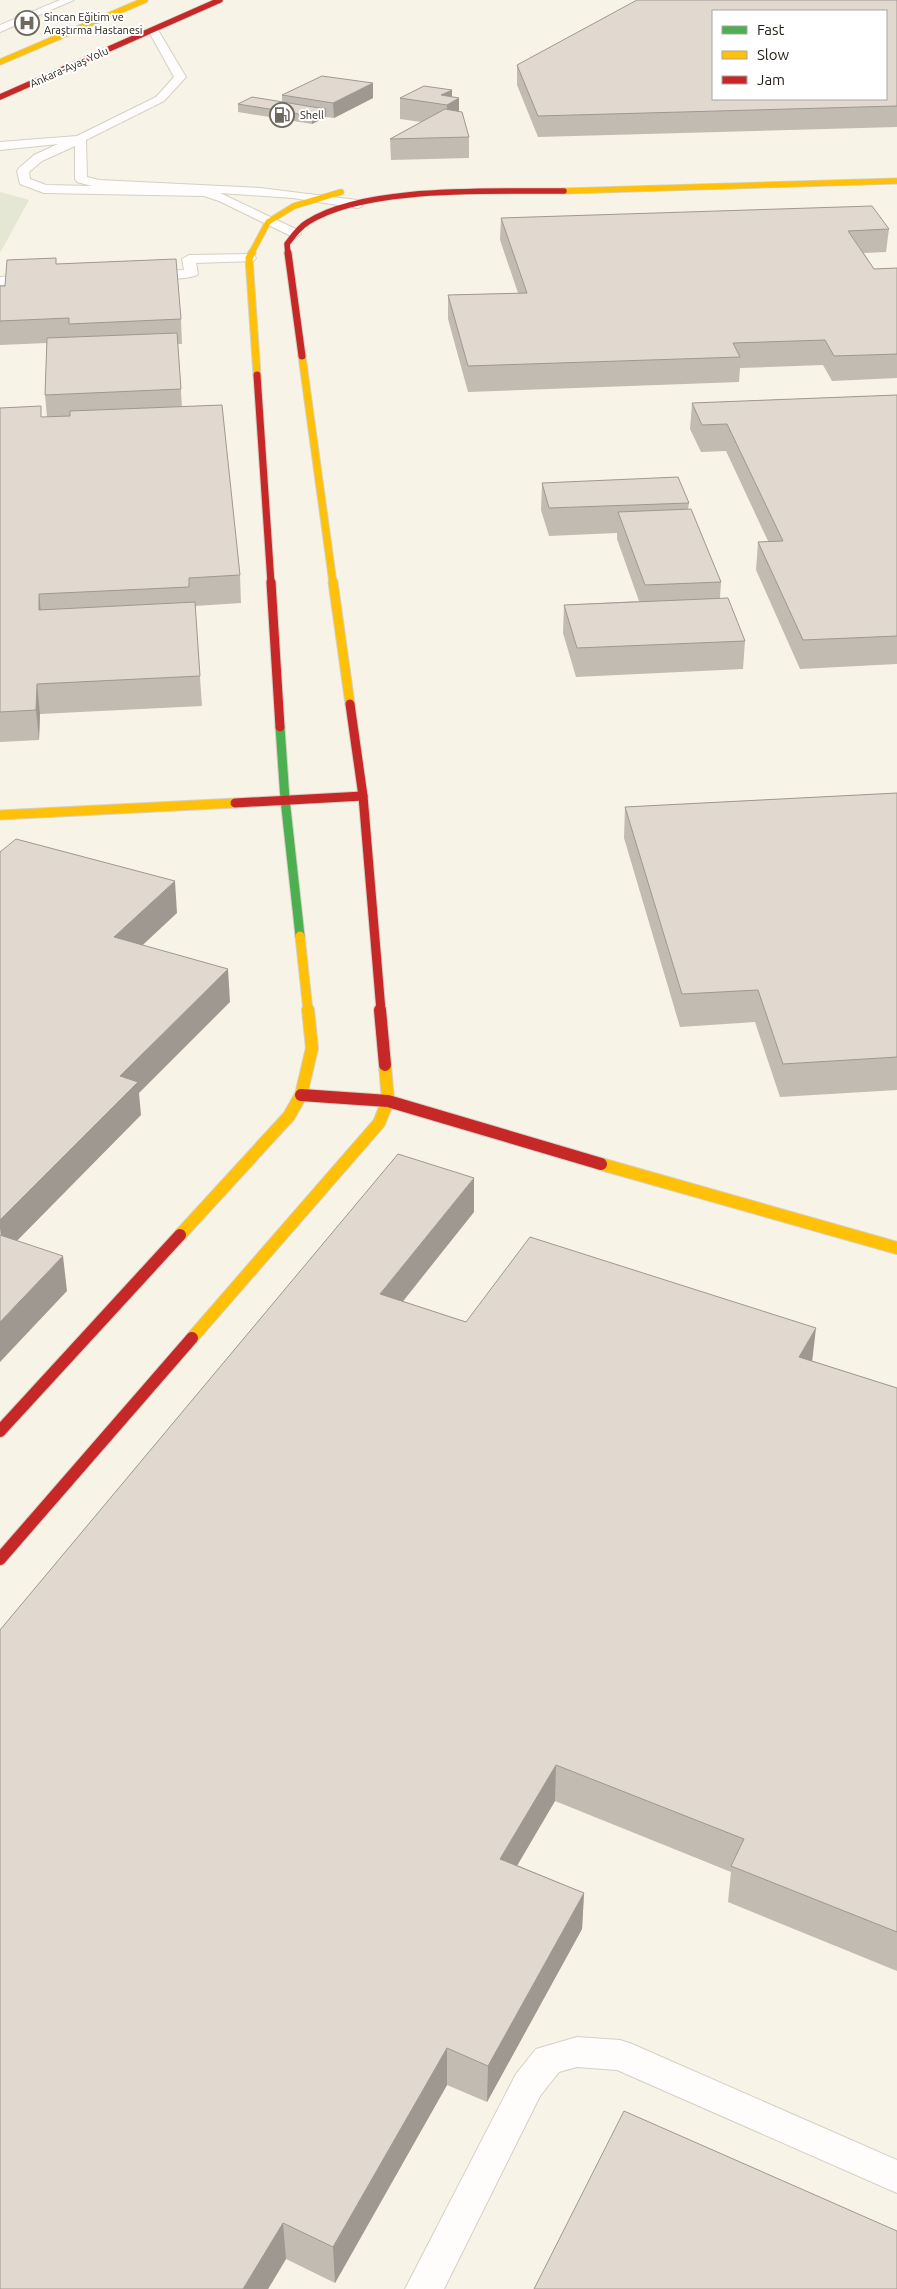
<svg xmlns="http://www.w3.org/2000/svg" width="897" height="2289" viewBox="0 0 897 2289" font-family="Ubuntu,sans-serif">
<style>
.green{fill:#e4e7d3}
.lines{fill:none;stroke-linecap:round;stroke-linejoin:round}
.lane-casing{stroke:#d5d0c5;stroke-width:2}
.fast-casing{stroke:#d5d0c5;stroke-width:11}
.slow-far3-casing{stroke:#d5d0c5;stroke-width:7}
.slow-far2-casing{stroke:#d5d0c5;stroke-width:9}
.slow-far1-casing{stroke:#d5d0c5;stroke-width:11}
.slow-casing{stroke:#d5d0c5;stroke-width:14}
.jam-far3-casing{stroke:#d5d0c5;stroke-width:7}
.jam-far2-casing{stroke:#d5d0c5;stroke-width:9}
.jam-far1-casing{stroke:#d5d0c5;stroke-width:11}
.jam-casing{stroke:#d5d0c5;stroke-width:14}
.lane{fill:#fefdfb;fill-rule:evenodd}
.fast{stroke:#4caf50;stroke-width:9}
.slow-far3{stroke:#ffc107;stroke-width:5.5}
.slow-far2{stroke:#ffc107;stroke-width:7}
.slow-far1{stroke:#ffc107;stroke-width:9}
.slow{stroke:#ffc107;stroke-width:12}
.jam-far3{stroke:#c62828;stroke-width:5.5}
.jam-far2{stroke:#c62828;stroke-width:7}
.jam-far1{stroke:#c62828;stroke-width:9}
.jam{stroke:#c62828;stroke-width:12}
.wall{fill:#c2bbb2}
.shaded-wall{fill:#9e9891}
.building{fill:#e1d9cf;stroke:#9e9891;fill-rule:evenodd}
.labels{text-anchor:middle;stroke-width:4;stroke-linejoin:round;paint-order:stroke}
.far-poi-label{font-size:11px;fill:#231e12;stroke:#fff;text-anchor:start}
.far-street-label{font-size:11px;fill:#231e12;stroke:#fff}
</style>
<rect width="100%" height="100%" fill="#f8f3e7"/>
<path class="green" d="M0,192L29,200L0,253Z"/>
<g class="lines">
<defs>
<g id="lane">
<path d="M60,0H74L0,32V25Z"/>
<path d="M153,27L158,30L186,77L164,101L86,140L87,177L99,180L260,188L357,200L361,201L363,204L361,207L357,208L293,198L220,193L300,231L301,234L295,238L219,201L204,196L44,193L20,184L17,171L19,168L34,155L58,144L0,150V142L77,136L156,97L174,77L148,30ZM75,146V179L77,182L92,186L46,185L30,179L29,172L42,161Z"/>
<path d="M249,254L254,255L256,258L254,261L196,263L198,274C192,280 145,281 139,275L146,271L184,270L182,259L189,255Z"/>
<path d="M38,274L45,278L43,281L0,285V277Z"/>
<path d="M577,2037L620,2040L632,2044L897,2160V2193L617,2070L577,2067L559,2072L540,2096L444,2289H405L516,2074L536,2049Z"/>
</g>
<path id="fast" d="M280,727L285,799L300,936"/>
<g id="slow-far3">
<path d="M0,62L145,0"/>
<path d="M564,191L897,181"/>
<path d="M251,254L268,222L294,206L341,192"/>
</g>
<g id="slow-far2">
<path d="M252,253L249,258L257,375"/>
<path d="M302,356L333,583"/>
</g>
<g id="slow-far1">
<path d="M333,582L350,704"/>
<path d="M0,815L235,803"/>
<path d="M300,936L308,1011"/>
</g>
<g id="slow">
<path d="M601,1164L897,1248"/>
<path d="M180,1235L289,1116L301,1095L312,1048L308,1010"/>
<path d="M192,1338L379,1123L388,1101L385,1065"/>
</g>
<g id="jam-far3">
<path d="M0,97L220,0"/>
<path d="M288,254L287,244C293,236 299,227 308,222C366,185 495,192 564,191"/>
</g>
<g id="jam-far2">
<path d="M288,253L302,356"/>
<path d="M257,375L271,583"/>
</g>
<g id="jam-far1">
<path d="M271,582L280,727"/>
<path d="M350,704L363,796L381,1011"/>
<path d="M235,803L363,796"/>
</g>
<g id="jam">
<path d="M380,1010L385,1065"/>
<path d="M301,1095L388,1101L601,1164"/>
<path d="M0,1431L180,1235"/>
<path d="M0,1559L192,1338"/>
</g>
</defs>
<use href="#lane" class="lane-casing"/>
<use href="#fast" class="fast-casing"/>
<use href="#slow-far3" class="slow-far3-casing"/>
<use href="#slow-far2" class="slow-far2-casing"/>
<use href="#slow-far1" class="slow-far1-casing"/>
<use href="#slow" class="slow-casing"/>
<use href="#jam-far3" class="jam-far3-casing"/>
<use href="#jam-far2" class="jam-far2-casing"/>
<use href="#jam-far1" class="jam-far1-casing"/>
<use href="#jam" class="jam-casing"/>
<use href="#lane" class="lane"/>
<use href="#fast" class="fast"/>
<use href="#slow-far3" class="slow-far3"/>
<use href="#slow-far2" class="slow-far2"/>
<use href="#slow-far1" class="slow-far1"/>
<use href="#slow" class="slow"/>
<use href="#jam-far3" class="jam-far3"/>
<use href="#jam-far2" class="jam-far2"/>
<use href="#jam-far1" class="jam-far1"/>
<use href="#jam" class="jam"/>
</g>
<g class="wall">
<path d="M897,0V127L538,137L517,85V65Z"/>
<path d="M373,83V98L334,118L326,117L312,124L238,112V104L282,102V95Z"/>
<path d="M452,90V97L459,112L469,137V158L391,160L390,139L421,122L400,119V98Z"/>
<path d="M501,218L889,229L886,252L864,253L874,269L897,268V378L832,381L823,365L740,368L739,382L468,392L448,319V295L518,293L500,240Z"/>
<path d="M56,258V264L181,319L182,344H178L182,407L240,575L241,603L195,606L202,706L40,714L39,740L0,742V408L42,417H47L45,395L47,343L0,345V286H5Z"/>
<path d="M897,395V664L800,669L756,570L758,542L768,541L726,451L701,452L690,429L692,403Z"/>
<path d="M542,483L689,503L688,509L721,582L720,598L745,641L743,669L576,677L563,633L564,605L639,601L617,539V533L549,536L541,510Z"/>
<path d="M897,793V1090L780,1097L755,1022L680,1027L624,838L625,807Z"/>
<path d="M474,1212L402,1301L466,1322L813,1361L897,1388V1971L728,1902L731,1872L555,1801L517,1865L584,1893L582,1929L487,2102L447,2085L335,2283L286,2259L268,2289H0V1630Z"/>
</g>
<g class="shaded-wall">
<path d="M373,83V98L334,118L333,103Z"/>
<path d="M452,90V102L459,98V119L447,126V105L441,95Z"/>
<path d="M326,109V117L312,124V116Z"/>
<path d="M39,594L42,623L39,610Z"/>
<path d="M37,684L40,714L39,740L36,710Z"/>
<path d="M175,881L177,913L117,969L114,937Z"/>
<path d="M228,969L230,1002L139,1093L141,1115L3,1255L0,1229V1220L120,1076Z"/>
<path d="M474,1178V1212L381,1329L380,1294Z"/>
<path d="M63,1256L67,1291L0,1362V1322Z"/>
<path d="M816,1328L812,1363L799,1357Z"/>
<path d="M556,1765L555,1801L500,1895V1859Z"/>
<path d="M584,1893L582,1929L487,2102L488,2066Z"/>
<path d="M447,2048V2085L335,2283L333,2247Z"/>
<path d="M283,2223L286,2259L268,2289H243Z"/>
</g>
<g class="building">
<path d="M637,0H897V106L538,116L517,65ZM713,11H886V99H713Z"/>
<path d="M322,76L373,83L333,103L282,95Z"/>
<path d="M424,86L452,90L441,95L459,98L447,105L400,98Z"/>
<path d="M252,97L326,109L312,116L238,104Z"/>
<path d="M445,109L462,112L469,137L390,139Z"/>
<path d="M872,206L889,229L848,231L874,269L897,268V354L834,356L825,340L733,343L740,357L468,366L448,295L527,293L501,218Z"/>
<path d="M56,258V264L176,259L181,319L69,324V318L0,321V286H5L7,260Z"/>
<path d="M177,333L181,389L45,395L47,338Z"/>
<path d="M897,395V636L803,640L758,542L783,541L727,424L702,425L692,403Z"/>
<path d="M222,405L240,575L189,578V587L39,594V610L195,602L200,676L37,684L36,710L0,712V408L41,406V417L70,416V411Z"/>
<path d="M678,477L689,503L549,508L542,483Z"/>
<path d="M691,509L721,582L645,585L618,512Z"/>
<path d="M728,598L745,641L577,648L564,605Z"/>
<path d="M897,793V1057L783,1064L758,990L682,994L625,807Z"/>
<path d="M16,839L175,881L114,937L228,969L120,1076L138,1082L0,1220V852Z"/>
<path d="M398,1154L474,1178L380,1294L466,1322L530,1237L816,1328L799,1357L897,1388V1932L731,1866L744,1839L556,1765L500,1859L584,1893L488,2066L447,2048L333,2247L283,2223L243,2289H0V1630Z"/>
<path d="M0,1235L63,1256L0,1322Z"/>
<path d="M624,2111L897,2231V2289H534Z"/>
</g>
<defs>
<symbol id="hospital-ring" viewBox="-11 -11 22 22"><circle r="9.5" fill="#fff" stroke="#6e695d" stroke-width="1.5"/><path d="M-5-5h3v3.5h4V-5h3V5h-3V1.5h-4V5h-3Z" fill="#6e695d"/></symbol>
<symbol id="fuel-ring" viewBox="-11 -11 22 22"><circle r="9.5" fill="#fff" stroke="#6e695d" stroke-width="1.5"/><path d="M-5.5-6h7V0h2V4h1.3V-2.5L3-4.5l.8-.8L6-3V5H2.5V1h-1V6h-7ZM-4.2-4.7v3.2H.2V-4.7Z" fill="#6e695d"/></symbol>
</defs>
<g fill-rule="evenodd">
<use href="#hospital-ring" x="13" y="9" width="28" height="28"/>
<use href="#fuel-ring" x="268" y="101" width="28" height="28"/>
</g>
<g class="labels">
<g class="far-poi-label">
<text x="44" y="21">Sincan Eğitim ve<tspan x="44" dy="13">Araştırma Hastanesi</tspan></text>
<text x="300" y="119">Shell</text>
</g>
<g class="far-street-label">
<text transform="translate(69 67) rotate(-24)" y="4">Ankara-Ayaş Yolu</text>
</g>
</g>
<rect x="712" y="10" width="175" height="90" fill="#ffffff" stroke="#a7a5a0"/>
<rect x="722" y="26" width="25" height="8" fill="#4caf50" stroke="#a7a5a0"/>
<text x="757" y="35" font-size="15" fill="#231e12">Fast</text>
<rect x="722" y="51" width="25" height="8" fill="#ffc107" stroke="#a7a5a0"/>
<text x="757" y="60" font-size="15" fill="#231e12">Slow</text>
<rect x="722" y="76" width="25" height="8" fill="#c62828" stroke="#a7a5a0"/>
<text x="757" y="85" font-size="15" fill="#231e12">Jam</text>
</svg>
